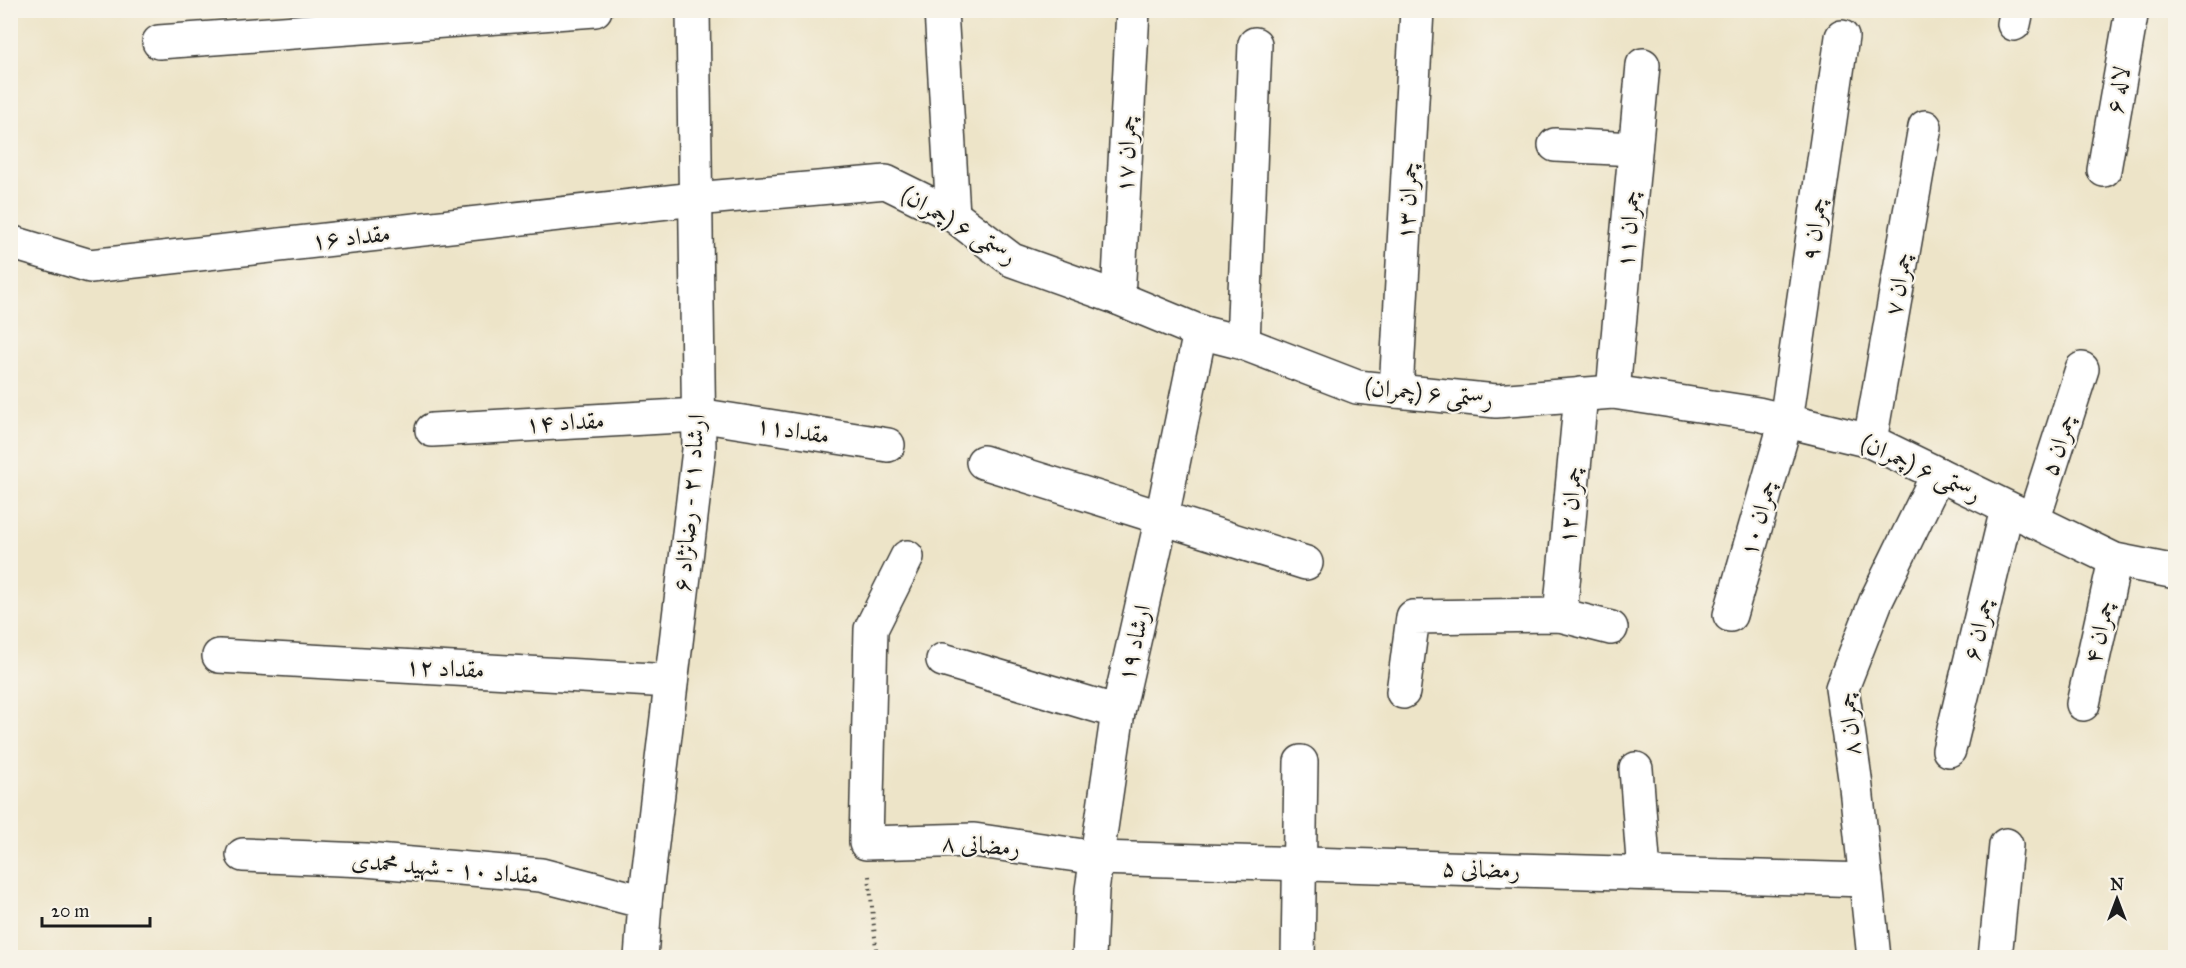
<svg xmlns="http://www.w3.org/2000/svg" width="2186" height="968" viewBox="0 0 2186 968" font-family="'IM FELL Great Primer',Amiri,serif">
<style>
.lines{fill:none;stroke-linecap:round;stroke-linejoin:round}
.street-casing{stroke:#3b3a36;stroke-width:36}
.path{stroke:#3b3a36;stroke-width:4;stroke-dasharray:1.5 4.5;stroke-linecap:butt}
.street{stroke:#fff;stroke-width:33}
.labels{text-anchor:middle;stroke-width:4.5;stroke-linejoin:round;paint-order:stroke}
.street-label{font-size:24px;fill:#1c1c1c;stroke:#f7f3e8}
</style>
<rect width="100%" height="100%" fill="#f7f3e8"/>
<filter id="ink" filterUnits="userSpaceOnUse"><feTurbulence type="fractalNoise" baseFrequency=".0167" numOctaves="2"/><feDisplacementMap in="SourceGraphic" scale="12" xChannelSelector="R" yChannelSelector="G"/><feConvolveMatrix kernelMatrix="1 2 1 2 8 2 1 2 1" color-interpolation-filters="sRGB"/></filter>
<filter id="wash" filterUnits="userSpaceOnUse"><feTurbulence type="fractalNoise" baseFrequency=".008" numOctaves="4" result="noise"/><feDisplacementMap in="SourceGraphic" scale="24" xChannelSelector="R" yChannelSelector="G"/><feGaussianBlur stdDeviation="1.35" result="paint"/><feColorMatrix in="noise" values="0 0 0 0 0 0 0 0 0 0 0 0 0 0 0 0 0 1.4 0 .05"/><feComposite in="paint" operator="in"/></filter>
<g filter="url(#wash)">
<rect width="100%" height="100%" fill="#ede4c8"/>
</g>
<g filter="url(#ink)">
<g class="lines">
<defs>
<g id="street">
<path d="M941,10L953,215"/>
<path d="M2014,24L2017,10"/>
<path d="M159,42L595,10"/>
<path d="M1555,145L1635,149"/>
<path d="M2104,170L2132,10"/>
<path d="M10,242L90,266L695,199L886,182L953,215L1012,260L1118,298L1200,332L1243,343L1357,387L1496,401L1613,392L1758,414L1870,441L2115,560L2176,572"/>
<path d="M1118,298L1133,10"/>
<path d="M1243,343L1255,44"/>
<path d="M1396,391L1417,10"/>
<path d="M1613,392L1643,65"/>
<path d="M432,430L698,415L888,445"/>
<path d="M1870,441L1925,127"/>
<path d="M983,462L1306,563"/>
<path d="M2033,521L2082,369"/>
<path d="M907,557L871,629L866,843L974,840L1097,858L1866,880"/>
<path d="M1560,615L1581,394"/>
<path d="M1730,615L1786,421L1842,37"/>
<path d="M219,656L671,681"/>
<path d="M943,660L1118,712"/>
<path d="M1403,692L1413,617L1560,615L1611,628"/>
<path d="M2083,704L2115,560"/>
<path d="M1949,750L2007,509"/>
<path d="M1636,769L1644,873"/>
<path d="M243,855L365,860L541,875L645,902"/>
<path d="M641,958L645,902L699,450L693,10"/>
<path d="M1089,958L1092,890L1118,712L1162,517L1200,332"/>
<path d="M1298,958L1301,762"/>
<path d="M1874,958L1855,778L1842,688L1876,601L1938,474"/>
<path d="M1995,958L2006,845"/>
</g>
</defs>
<use href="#street" class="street-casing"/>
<path class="path" d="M869,876L877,958"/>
<use href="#street" class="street"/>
</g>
</g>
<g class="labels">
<g class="street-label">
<text transform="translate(2118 90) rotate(-80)" y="8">لاله ۶</text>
<text transform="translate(1126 154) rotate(-87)" y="8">چمران ۱۷</text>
<text transform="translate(1407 201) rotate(-87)" y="8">چمران ۱۳</text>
<text transform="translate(959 225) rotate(31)" y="8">رستمی ۶ (چمران)</text>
<text transform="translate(1628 229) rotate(-85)" y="8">چمران ۱۱</text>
<text transform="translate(1814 229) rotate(-82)" y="8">چمران ۹</text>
<text transform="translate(351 237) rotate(-6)" y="8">مقداد ۱۶</text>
<text transform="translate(1898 284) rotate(-80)" y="8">چمران ۷</text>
<text transform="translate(1429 393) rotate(6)" y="8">رستمی ۶ (چمران)</text>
<text transform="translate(565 422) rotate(-3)" y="8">مقداد ۱۴</text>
<text transform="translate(793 430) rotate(9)" y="8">مقداد۱۱</text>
<text transform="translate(2058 445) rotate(-72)" y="8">چمران ۵</text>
<text transform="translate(1921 468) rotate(25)" y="8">رستمی ۶ (چمران)</text>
<text transform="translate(689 503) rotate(-85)" y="8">ارشاد ۲۱ - رضانژاد ۶</text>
<text transform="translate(1570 505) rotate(-85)" y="8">چمران ۱۲</text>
<text transform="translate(1758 518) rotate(-74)" y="8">چمران ۱۰</text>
<text transform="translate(1978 629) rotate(-77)" y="8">چمران ۶</text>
<text transform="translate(2099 632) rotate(-77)" y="8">چمران ۴</text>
<text transform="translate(1134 643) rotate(-77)" y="8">ارشاد ۱۹</text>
<text transform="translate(445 668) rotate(3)" y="8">مقداد ۱۲</text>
<text transform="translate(1849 724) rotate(-96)" y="8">چمران ۸</text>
<text transform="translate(981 845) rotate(4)" y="8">رمضانی ۸</text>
<text transform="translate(445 868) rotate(5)" y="8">مقداد ۱۰ - شهید محمدی</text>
<text transform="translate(1481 869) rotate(2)" y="8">رمضانی ۵</text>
</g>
</g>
<rect width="2186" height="968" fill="none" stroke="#f7f3e8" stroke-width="36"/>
<g transform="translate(2117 899)" stroke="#f7f3e8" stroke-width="4.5" paint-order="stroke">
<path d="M0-4.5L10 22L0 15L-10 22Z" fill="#1c1c1c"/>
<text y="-9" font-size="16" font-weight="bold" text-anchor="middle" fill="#1c1c1c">N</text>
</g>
<path d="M42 917v9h108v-9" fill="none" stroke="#1c1c1c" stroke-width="3"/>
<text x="51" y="917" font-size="18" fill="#1c1c1c" stroke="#f7f3e8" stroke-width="4.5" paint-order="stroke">20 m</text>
</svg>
